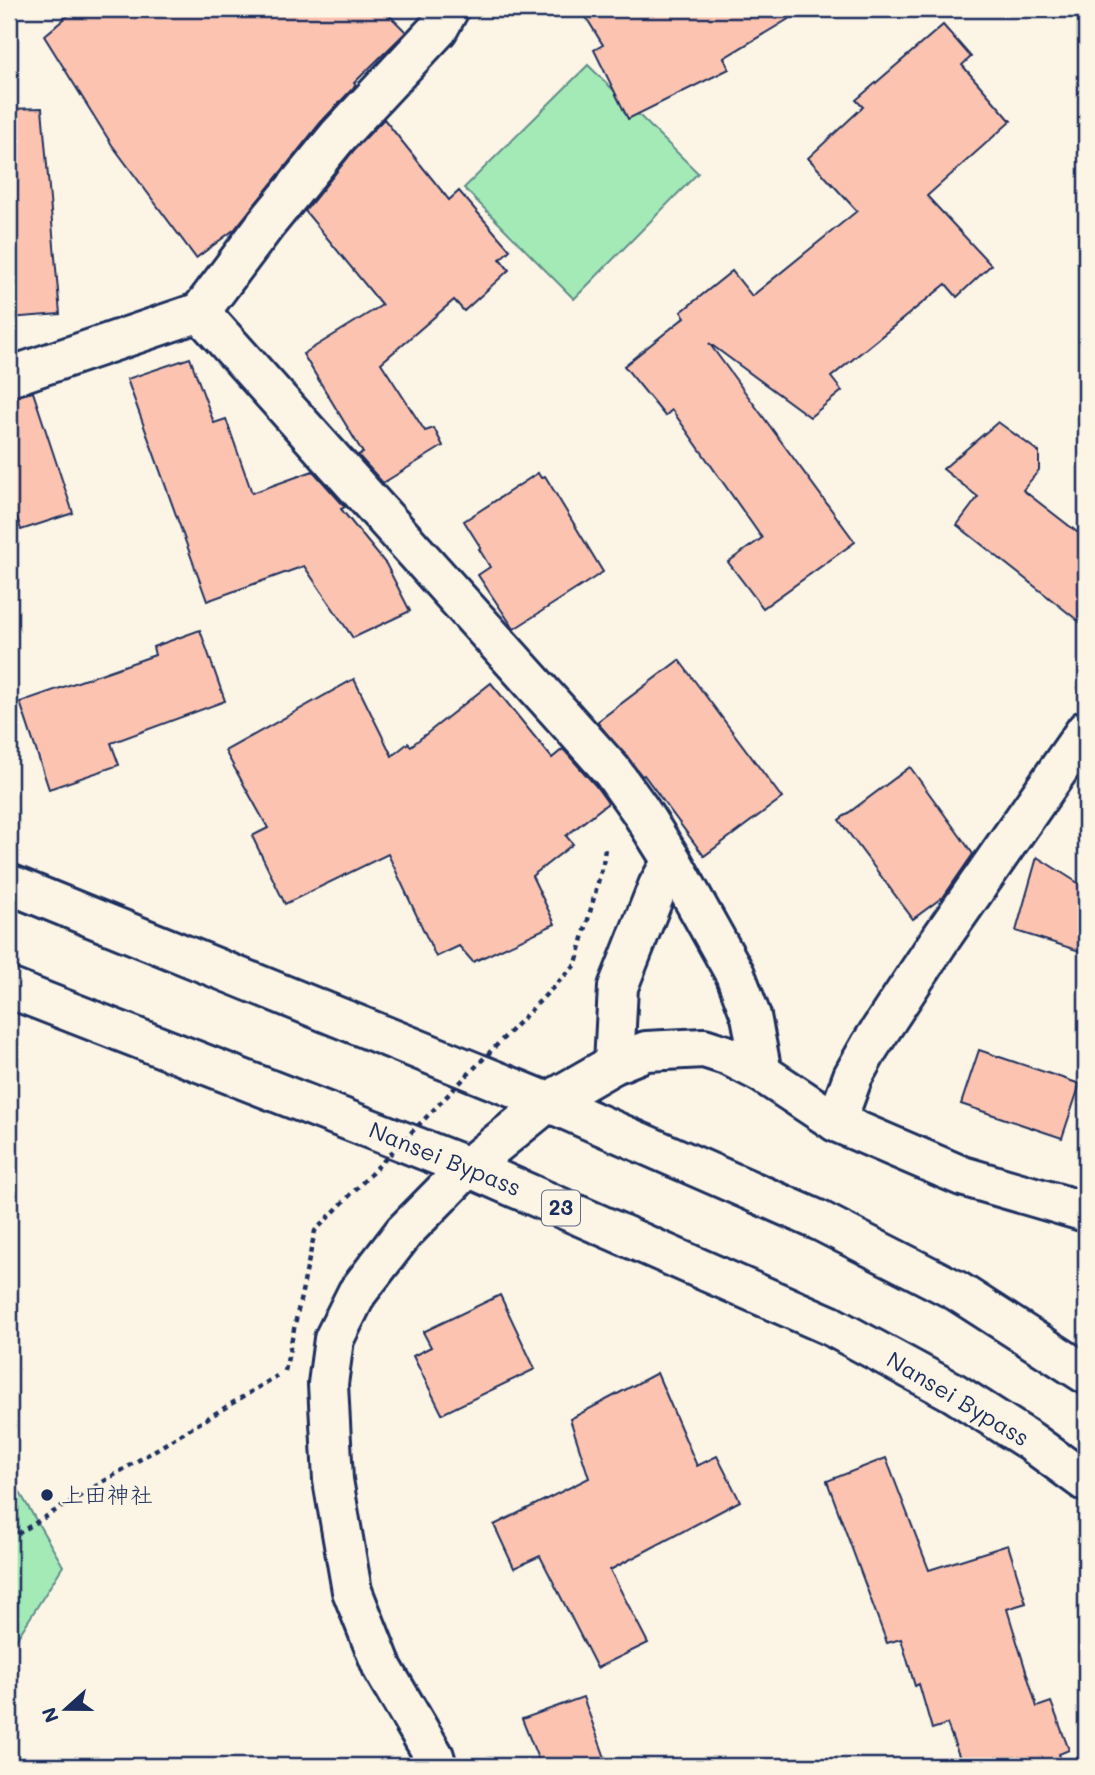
<svg xmlns="http://www.w3.org/2000/svg" width="1095" height="1775" viewBox="0 0 1095 1775" font-family="Mali,'Klee One',sans-serif">
<style>
.green{fill:#a4eab7;stroke:#608c8a;stroke-width:2}
.building{fill:#fcc4b0;stroke:#1b2f5e;stroke-width:2}
.lines{fill:none;stroke-linecap:round;stroke-linejoin:round}
.minor-casing{stroke:#1b2f5e;stroke-width:44}
.tertiary-casing{stroke:#1b2f5e;stroke-width:44}
.trunk-casing{stroke:#1b2f5e;stroke-width:44}
.path{stroke:#1b2f5e;stroke-width:4.5;stroke-dasharray:5 5;stroke-linecap:butt}
.minor{stroke:#fcf5e5;stroke-width:38}
.tertiary{stroke:#fcf5e5;stroke-width:38}
.trunk{stroke:#fcf5e5;stroke-width:38}
.path-bridge{stroke:#1b2f5e;stroke-width:4.5;stroke-dasharray:5 5;stroke-linecap:butt}
.poi-dot{fill:#1b2f5e;stroke:#fcf5e5;stroke-width:2.5}
.labels{text-anchor:middle;stroke-width:5;stroke-linejoin:round;paint-order:stroke}
.shield{fill:#fcf5e5;stroke:#5e6a86;stroke-width:2}
.shield-label{font-size:21px;font-weight:bold;fill:#1b2f5e}
.street-label{font-size:23px;fill:#1b2f5e;stroke:#fcf5e5}
.poi-label{font-size:23px;fill:#1b2f5e;stroke:#fcf5e5;text-anchor:start}
</style>
<rect width="100%" height="100%" fill="#fcf5e5"/>
<filter id="ink" filterUnits="userSpaceOnUse"><feTurbulence type="fractalNoise" baseFrequency=".0143" numOctaves="2"/><feDisplacementMap in="SourceGraphic" scale="14" xChannelSelector="R" yChannelSelector="G"/><feConvolveMatrix kernelMatrix="1 2 1 2 8 2 1 2 1" color-interpolation-filters="sRGB"/></filter>
<g filter="url(#ink)">
<g class="green">
<path d="M588,65L698,173L574,299L464,188Z"/>
<path d="M9,1474L63,1566L9,1651Z"/>
</g>
<g class="building">
<path d="M76,9H383L406,32L354,83L356,85L321,122L235,229L196,258L112,145L44,36Z"/>
<path d="M581,9H805L724,58L729,69L628,119L594,50L603,45Z"/>
<path d="M943,25L971,57L962,65L1011,121L927,196L991,265L957,297L946,284L831,377L842,391L810,417L709,343L855,542L763,608L728,562L762,538L672,410L665,416L624,366L685,317L681,312L732,271L752,296L857,211L808,158L863,107L856,100Z"/>
<path d="M42,108L60,314L9,318V109Z"/>
<path d="M384,119L449,200L459,191L510,250L500,259L509,270L464,311L454,300L381,363L425,431L434,428L443,446L383,483L358,455L363,453L303,354L382,305L305,211L354,150Z"/>
<path d="M190,358L214,423L226,419L252,493L313,471L345,507L341,509L386,564L410,611L353,638L304,566L207,601L127,379Z"/>
<path d="M33,392L73,513L21,530L17,517L9,519V398Z"/>
<path d="M998,422L1039,452V470L1023,490L1086,539V627L957,525L978,497L943,469Z"/>
<path d="M538,473L541,478L545,476L603,572L514,629L478,575L490,567L479,549L481,548L464,521Z"/>
<path d="M200,630L225,701L111,743L119,765L49,789L20,702L155,655L153,647Z"/>
<path d="M679,660L782,798L704,856L644,775L642,776L597,722Z"/>
<path d="M354,679L392,756L408,743L411,746L491,683L552,758L563,749L595,785L608,803L566,836L573,844L532,876L555,924L473,962L459,946L436,957L388,854L285,904L252,836L268,828L225,751Z"/>
<path d="M910,767L973,854L944,896L913,919L839,820Z"/>
<path d="M1037,857L1086,888V953L1016,931Z"/>
<path d="M979,1050L1080,1084L1062,1138L961,1104Z"/>
<path d="M500,1295L535,1369L442,1414L413,1356L431,1347L423,1332Z"/>
<path d="M657,1373L697,1466L717,1456L740,1501L610,1570L648,1643L597,1668L540,1556L514,1568L494,1525L589,1478L570,1419Z"/>
<path d="M886,1458L929,1570L1008,1545L1026,1603L1007,1609L1037,1707L1051,1702L1069,1750L1059,1754L1063,1766H963L947,1724L932,1729L919,1684L915,1686L901,1639L887,1643L827,1481Z"/>
<path d="M583,1697L608,1766H541L522,1719Z"/>
</g>
<g class="lines">
<defs>
<g id="minor">
<path d="M200,312L612,771L640,810L672,861L735,974L751,1016L762,1073"/>
<path d="M9,377L200,312L266,224L338,136L438,29L449,9"/>
<path d="M614,1064L618,987L658,886L672,861"/>
<path d="M836,1122L853,1076L870,1046L937,944L1086,730"/>
</g>
<path id="tertiary" d="M437,1766L434,1756L383,1669L352,1591L333,1480L328,1384L334,1339L357,1293L404,1232L468,1167L548,1102L614,1064L646,1051L704,1048L729,1056L762,1073L836,1122L962,1176L1086,1212"/>
<g id="trunk">
<path d="M9,884L548,1102L820,1221L957,1291L1086,1374"/>
<path d="M9,988L468,1167L831,1326L953,1392L1030,1441L1086,1482"/>
</g>
</defs>
<use href="#minor" class="minor-casing"/>
<use href="#tertiary" class="tertiary-casing"/>
<use href="#trunk" class="trunk-casing"/>
<g class="path">
<path d="M603,864L605,848"/>
<path d="M9,1539L277,1376"/>
</g>
<use href="#minor" class="minor"/>
<use href="#tertiary" class="tertiary"/>
<use href="#trunk" class="trunk"/>
<path class="path-bridge" d="M285,1371L315,1231L576,964L603,864"/>
</g>
</g>
<circle class="poi-dot" cx="47" cy="1495" r="7"/>
<g class="labels">
<rect class="shield" x="542" y="1190.5" width="38" height="35" rx="5"/>
<g class="shield-label">
<text x="561" y="1215">23</text>
</g>
<g class="street-label">
<text transform="translate(445 1159) rotate(22)" y="8">Nansei Bypass</text>
<text transform="translate(958 1399) rotate(31)" y="8">Nansei Bypass</text>
</g>
<g class="poi-label">
<text x="61" y="1503">上田神社</text>
</g>
</g>
<rect width="1095" height="1775" fill="none" stroke="#fcf5e5" stroke-width="35"/>
<rect x="18" y="18" width="1060" height="1740" fill="none" stroke="#1b2f5e" stroke-width="2.5" filter="url(#ink)"/>
<g transform="translate(66 1709) rotate(249)" stroke="#fcf5e5" stroke-width="5" paint-order="stroke">
<path d="M0-5L12 26L0 18L-12 26Z" fill="#1b2f5e"/>
<text y="-10" font-size="19" font-weight="bold" text-anchor="middle" fill="#1b2f5e">N</text>
</g>
</svg>
